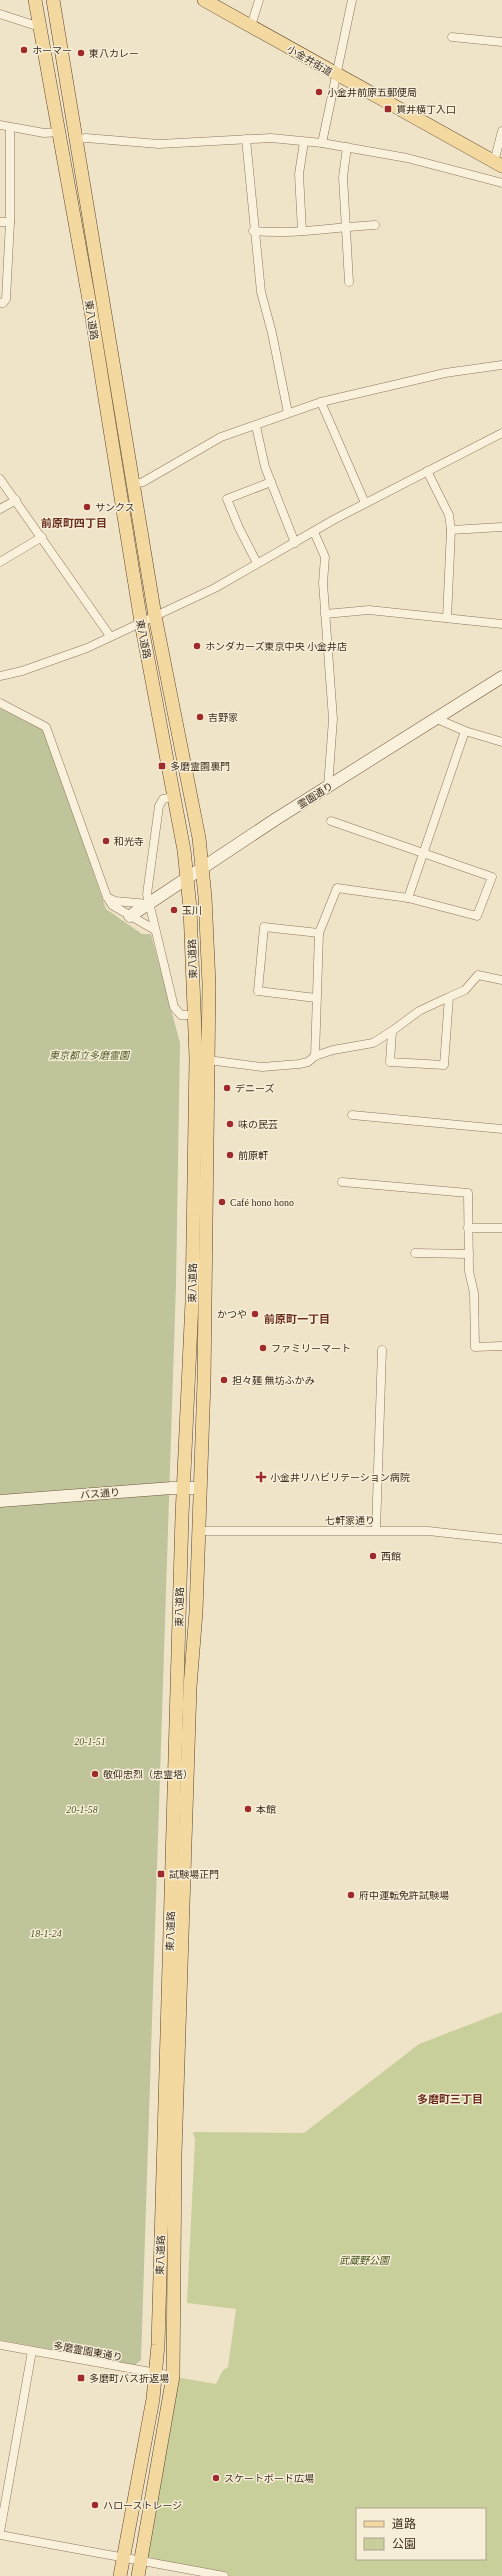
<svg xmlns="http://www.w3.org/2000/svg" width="502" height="2576" viewBox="0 0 502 2576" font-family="'Times New Roman','Noto Sans JP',serif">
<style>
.green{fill:#c9cf9b;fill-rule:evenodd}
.cemetery{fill:#bfc49a}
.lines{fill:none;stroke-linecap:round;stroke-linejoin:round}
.street-casing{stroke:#8d765c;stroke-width:9}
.secondary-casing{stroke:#6f573f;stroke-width:13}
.primary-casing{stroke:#5b4430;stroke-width:14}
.street{stroke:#faf1dc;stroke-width:8}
.secondary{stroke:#faf1dc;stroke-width:12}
.primary{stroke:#f3d9a0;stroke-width:13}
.poi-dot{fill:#9e2a2b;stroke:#f7eed8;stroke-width:1.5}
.labels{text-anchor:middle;stroke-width:3;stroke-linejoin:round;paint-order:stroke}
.poi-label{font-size:10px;fill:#3d2e20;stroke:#f7eed8;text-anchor:start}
.street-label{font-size:10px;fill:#3d2e20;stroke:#f7eed8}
.park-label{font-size:10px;font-style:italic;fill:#4d5a26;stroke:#f7eed8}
.neighbourhood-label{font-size:11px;font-weight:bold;fill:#6b2e1e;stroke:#f7eed8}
</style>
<rect width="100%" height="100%" fill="#f0e4c8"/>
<path class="green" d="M502,2012V2576H227L144,2556L175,2380L181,2378L216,2384L223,2370L228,2367L236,2309L187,2303L195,2140L193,2132L304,2133L419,2044ZM357,2509H485V2559H357Z"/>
<path class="cemetery" d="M0,708L40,728L45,733L106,909L142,934H151L180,1043L176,1284L141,2360L135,2365L0,2340Z"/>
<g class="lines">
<defs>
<g id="street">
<path d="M0,14L40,27"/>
<path d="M251,26L259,0"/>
<path d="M452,37L502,42"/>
<path d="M0,125L44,133L60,132"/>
<path d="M246,139L261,292L272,333L288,413"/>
<path d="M75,140L86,138L159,144L271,138L322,143L407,158L502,183"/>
<path d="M322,143L352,0"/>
<path d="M347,147L343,177L349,282"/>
<path d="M494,162L502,131"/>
<path d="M0,222H10"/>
<path d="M253,231C293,235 335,227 375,225"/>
<path d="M302,231L299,174L304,142"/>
<path d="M0,303H3L6,299L10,222V127"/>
<path d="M321,402L365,503"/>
<path d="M256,426L265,467L295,543"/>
<path d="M427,471L449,515L451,530L447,618"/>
<path d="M0,479L110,636"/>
<path d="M132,485L143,482L221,437L321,402L445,373L502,365"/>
<path d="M0,509L16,500"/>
<path d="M451,530L502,527"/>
<path d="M314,532L325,557L323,583L333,719L328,787"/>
<path d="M0,562L42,537"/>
<path d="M257,563L239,528L227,499L271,482"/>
<path d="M325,614L369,610L502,624"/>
<path d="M0,676L22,671L87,648L215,588L335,519L502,433"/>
<path d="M0,703L46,727L107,897L112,905L155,930"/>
<path d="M437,719L465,731L502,742"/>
<path d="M174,797L163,799L159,806L147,894L174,1007L181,1015H194"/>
<path d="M331,821L492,877L477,916L408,898"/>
<path d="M107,897L115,901L148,904"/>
<path d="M449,997L419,1011L392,1031L390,1062L444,1065L449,997L465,990L478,975L502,980"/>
<path d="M316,998L258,991L264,927L319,933"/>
<path d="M315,1056L319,933L337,888L408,898L465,731"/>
<path d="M208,1060L262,1067L299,1064L308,1062L315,1056L333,1050L373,1043L392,1031"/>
<path d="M352,1115L502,1129"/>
<path d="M342,1182L468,1193L469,1271L474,1293L475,1347L502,1346"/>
<path d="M468,1228H502"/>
<path d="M415,1253L469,1254"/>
<path d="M376,1530L382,1350"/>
<path d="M198,1531H428L502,1539"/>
<path d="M0,2345L173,2376"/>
<path d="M0,2532L32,2351"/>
<path d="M0,2535L224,2576"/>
</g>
<g id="secondary">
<path d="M130,916L276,819L502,677"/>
<path d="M0,1501L172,1488H200"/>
</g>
<g id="primary">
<path d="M35,0L91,311L141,622L184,850L190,908L196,1058L192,1302L182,1516L158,2345L153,2399L120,2576"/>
<path d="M53,0L155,616L199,838L205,897L209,984L204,1381L196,1612L190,1687L175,2154L173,2376L138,2576"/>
<path d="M204,0L502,166"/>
</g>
</defs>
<use href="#street" class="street-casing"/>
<use href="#secondary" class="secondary-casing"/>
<use href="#primary" class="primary-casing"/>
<use href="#street" class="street"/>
<use href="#secondary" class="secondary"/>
<use href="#primary" class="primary"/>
</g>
<g class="poi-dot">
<circle cx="24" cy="50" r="4"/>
<circle cx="81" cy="53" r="4"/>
<circle cx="319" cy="92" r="4"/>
<rect x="384" y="105" width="8" height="8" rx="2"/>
<circle cx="87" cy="507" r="4"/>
<circle cx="197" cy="646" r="4"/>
<circle cx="200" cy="717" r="4"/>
<rect x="158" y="762" width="8" height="8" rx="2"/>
<circle cx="106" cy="841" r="4"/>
<circle cx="174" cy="910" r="4"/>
<circle cx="227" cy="1088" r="4"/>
<circle cx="230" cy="1124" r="4"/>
<circle cx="230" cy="1155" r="4"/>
<circle cx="222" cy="1202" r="4"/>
<circle cx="255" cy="1314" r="4"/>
<circle cx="263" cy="1348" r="4"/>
<circle cx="224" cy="1380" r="4"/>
<path d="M259 1471h4v4h4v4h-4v4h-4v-4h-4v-4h4z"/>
<circle cx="373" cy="1556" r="4"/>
<circle cx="95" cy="1774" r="4"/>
<circle cx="248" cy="1809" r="4"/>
<rect x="157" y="1870" width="8" height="8" rx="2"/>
<circle cx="351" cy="1895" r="4"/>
<rect x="77" y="2374" width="8" height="8" rx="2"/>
<circle cx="216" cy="2478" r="4"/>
<circle cx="95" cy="2505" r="4"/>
</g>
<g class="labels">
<g class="poi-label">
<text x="32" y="54">ホーマー</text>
<text x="89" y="57">東八カレー</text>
<text x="327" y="96">小金井前原五郵便局</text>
<text x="396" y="113">貫井横丁入口</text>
<text x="95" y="511">サンクス</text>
<text x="205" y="650">ホンダカーズ東京中央 小金井店</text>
<text x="208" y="721">吉野家</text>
<text x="170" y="770">多磨霊園裏門</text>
<text x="114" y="845">和光寺</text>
<text x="182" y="914">玉川</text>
<text x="235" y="1092">デニーズ</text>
<text x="238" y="1128">味の民芸</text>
<text x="238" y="1159">前原軒</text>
<text x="230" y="1206">Café hono hono</text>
<text x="247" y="1318" text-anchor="end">かつや</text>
<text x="271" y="1352">ファミリーマート</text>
<text x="232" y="1384">担々麺 無坊ふかみ</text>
<text x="270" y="1481">小金井リハビリテーション病院</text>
<text x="381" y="1560">西館</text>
<text x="103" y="1778">敬仰忠烈（忠霊塔）</text>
<text x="256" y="1813">本館</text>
<text x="169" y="1878">試験場正門</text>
<text x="359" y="1899">府中運転免許試験場</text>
<text x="89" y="2382">多磨町バス折返場</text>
<text x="224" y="2482">スケートボード広場</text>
<text x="103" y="2509">ハローストレージ</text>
</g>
<g class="street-label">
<text transform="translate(310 60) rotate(30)" y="4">小金井街道</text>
<text transform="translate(92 320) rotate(81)" y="4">東八道路</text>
<text transform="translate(144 639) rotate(79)" y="4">東八道路</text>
<text transform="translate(315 795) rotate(-32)" y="4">霊園通り</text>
<text transform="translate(192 959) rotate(-92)" y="4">東八道路</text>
<text transform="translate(192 1283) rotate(-89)" y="4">東八道路</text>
<text transform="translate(100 1493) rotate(-4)" y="4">バス通り</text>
<text x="350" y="1524">七軒家通り</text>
<text transform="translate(179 1607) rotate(-89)" y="4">東八道路</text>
<text transform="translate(170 1931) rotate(-88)" y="4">東八道路</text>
<text transform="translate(160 2255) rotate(-88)" y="4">東八道路</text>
<text transform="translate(88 2351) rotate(10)" y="4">多磨霊園東通り</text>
</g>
<g class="park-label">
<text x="89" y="1059">東京都立多磨霊園</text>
<text x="90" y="1745">20-1-51</text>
<text x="82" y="1813">20-1-58</text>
<text x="46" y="1937">18-1-24</text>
<text x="364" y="2264">武蔵野公園</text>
</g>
<g class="neighbourhood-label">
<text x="74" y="527">前原町四丁目</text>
<text x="297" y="1323">前原町一丁目</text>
<text x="450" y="2103">多磨町三丁目</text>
</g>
</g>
<rect x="356" y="2508" width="130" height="52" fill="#f7eed8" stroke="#ada18e"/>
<rect x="364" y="2521" width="20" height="6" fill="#f3d9a0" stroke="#ada18e"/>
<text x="392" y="2528" font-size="12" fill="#3d2e20">道路</text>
<rect x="364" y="2538" width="20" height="12" fill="#c9cf9b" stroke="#ada18e"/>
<text x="392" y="2548" font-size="12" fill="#3d2e20">公園</text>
</svg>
